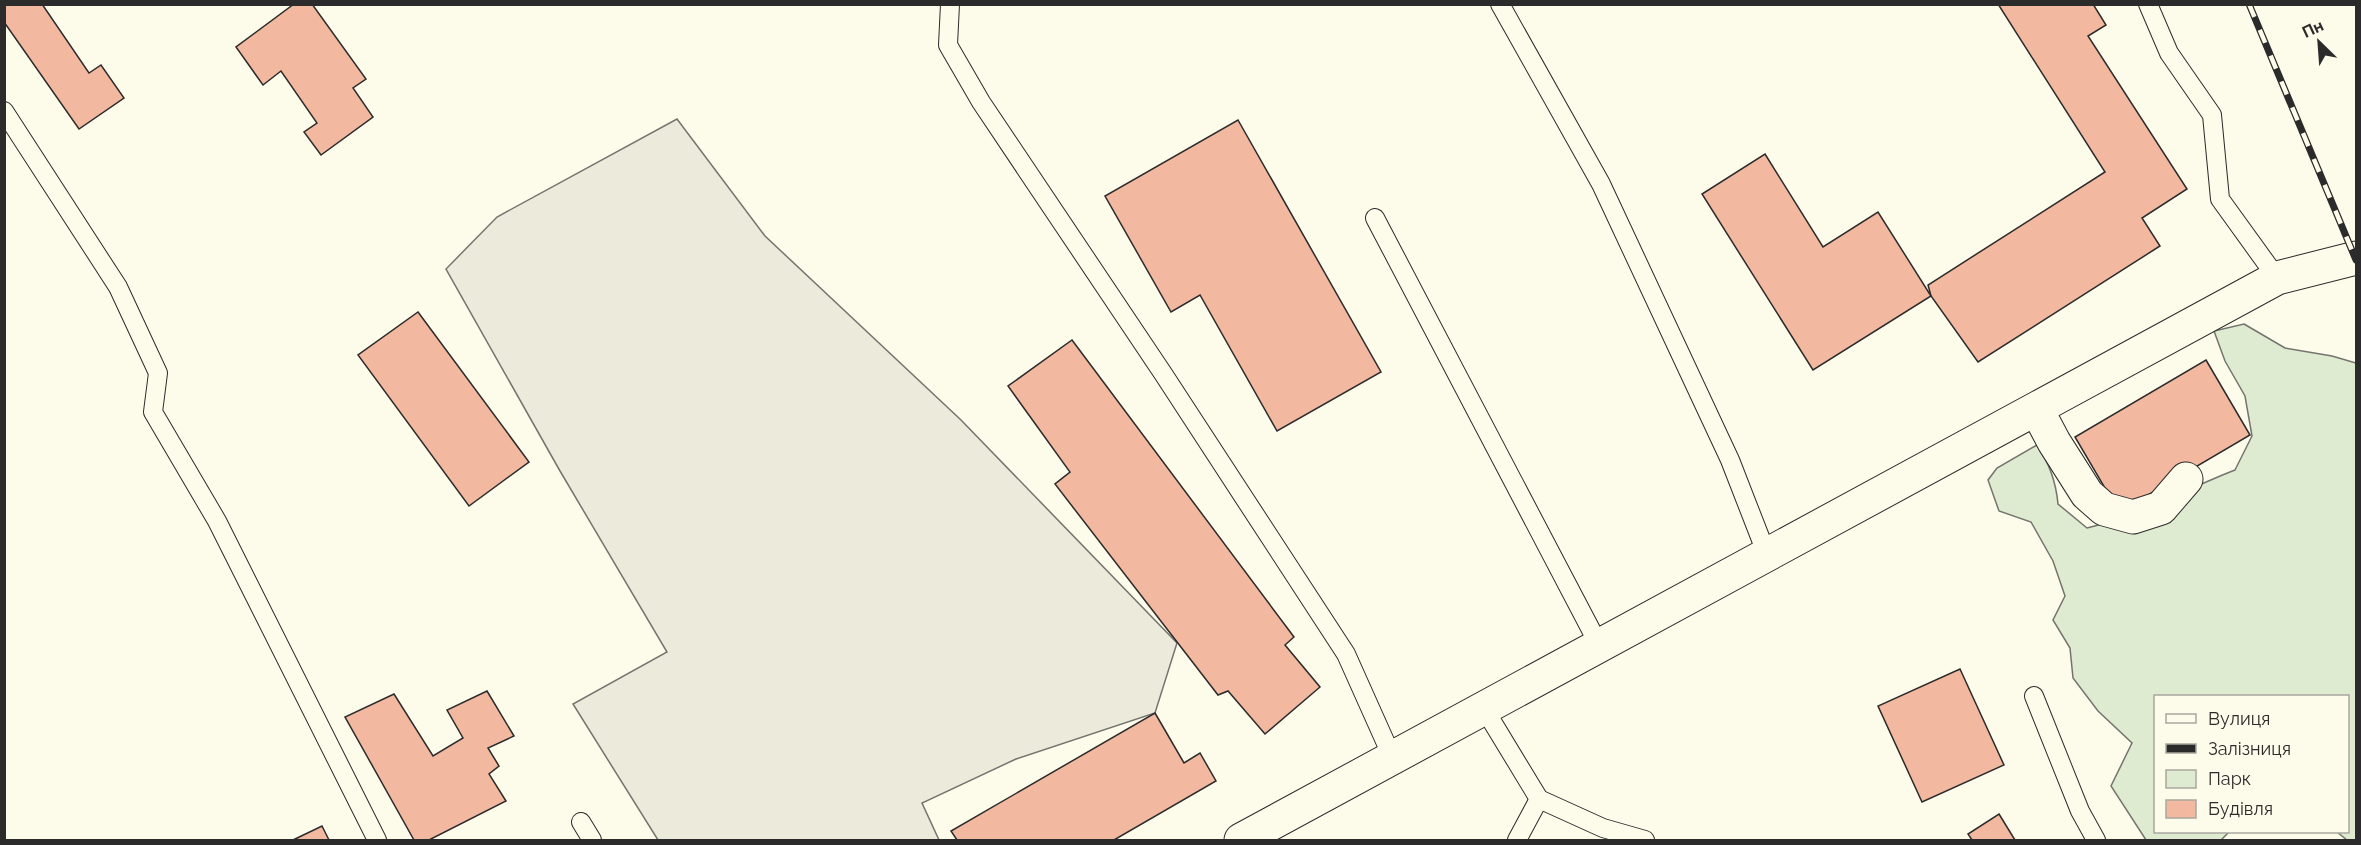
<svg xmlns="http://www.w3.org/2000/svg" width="2361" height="845" viewBox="0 0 2361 845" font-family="Raleway,sans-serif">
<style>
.green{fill:#deebd1;stroke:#74746e;stroke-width:1.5}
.parking{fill:#eceadb;stroke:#74746e;stroke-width:1.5}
.building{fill:#f2b8a0;stroke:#2b2b2b;stroke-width:1.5}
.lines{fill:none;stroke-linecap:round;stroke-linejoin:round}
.lane-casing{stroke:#2b2b2b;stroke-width:20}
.street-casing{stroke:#2b2b2b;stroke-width:35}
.lane{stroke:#fdfbea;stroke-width:18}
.street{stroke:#fdfbea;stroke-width:33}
.rail-casing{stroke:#2b2b2b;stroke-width:7}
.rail{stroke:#fdfbea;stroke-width:4.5;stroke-dasharray:14;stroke-linecap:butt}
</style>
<rect width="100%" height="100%" fill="#fdfbea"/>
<path class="green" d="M2244,324L2285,348L2332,356L2356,363V840H2347L2337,832H2348V696H2156V832H2229L2221,840H2146L2111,786L2132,743L2098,711L2073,678L2070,648L2053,620L2065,596L2053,561L2031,522L1999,511L1988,480L1997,468L2037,445C2050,464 2056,482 2058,504L2087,528C2138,516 2186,489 2235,470L2252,436L2245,396L2225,361L2214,331Z"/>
<path class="parking" d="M677,119L765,236L961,420L1177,643L1155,713L1016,759L922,803L939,840H658L573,704L667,652L560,471L446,269L497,217Z"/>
<g class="building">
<path d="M4,4H42L89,73L101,65L124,98L79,129L4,22Z"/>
<path d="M294,4H312L366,79L353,88L373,117L321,155L304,132L317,123L281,71L263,85L236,47Z"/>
<path d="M1998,4H2093L2106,25L2088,36L2187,189L2142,218L2160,246L1978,362L1931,296L1928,285L2105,172Z"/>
<path d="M1238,120L1381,372L1277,431L1200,295L1171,312L1105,196Z"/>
<path d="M1765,154L1823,247L1878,212L1931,296L1813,370L1702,194Z"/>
<path d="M418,312L529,462L469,506L358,355Z"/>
<path d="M1072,340L1294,637L1285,645L1320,687L1265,734L1228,691L1218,695L1055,484L1070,472L1008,386Z"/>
<path d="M2206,360L2250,435L2119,512L2075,437Z"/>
<path d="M1960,669L2004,765L1922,802L1878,706Z"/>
<path d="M487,691L514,736L488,748L499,766L489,774L506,801L429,840H414L345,717L394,694L433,756L463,738L447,710Z"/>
<path d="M1155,713L1184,763L1200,753L1216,781L1114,840H957L951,831Z"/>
<path d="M1999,814L2015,840H1972L1968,834Z"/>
<path d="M322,826L329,840H293Z"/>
</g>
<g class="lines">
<defs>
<g id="lane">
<path d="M950,4L948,45L981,102L1164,375L1346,654L1393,759"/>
<path d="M1500,4L1601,184L1730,460L1767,555"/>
<path d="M2148,4L2169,53L2212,115L2220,199L2277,278"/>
<path d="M4,111L118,287L158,373L153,412L217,521L377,840"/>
<path d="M1375,218L1600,647"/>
<path d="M2034,696L2080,811L2096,840"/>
<path d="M1485,710L1539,799L1603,828L1645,840"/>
<path d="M581,822L592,840"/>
<path d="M1517,840L1539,799"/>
</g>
<g id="street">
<path d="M2037,410L2054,442L2087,494L2104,509L2133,517L2161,508L2186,479"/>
<path d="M1241,840L2277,278L2356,258"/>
</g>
</defs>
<use href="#lane" class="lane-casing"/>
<use href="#street" class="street-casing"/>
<use href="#lane" class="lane"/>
<use href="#street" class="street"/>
<defs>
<path id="rail" d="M2249,4L2356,260"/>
</defs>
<use href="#rail" class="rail-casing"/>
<use href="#rail" class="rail"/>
</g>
<rect width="2361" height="845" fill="none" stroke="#2b2b2b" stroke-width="12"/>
<rect x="2154" y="695" width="195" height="138" fill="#fdfbea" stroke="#a9a89e" stroke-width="1.5"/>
<rect x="2166" y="714" width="30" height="9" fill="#fdfbea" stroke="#a9a89e" stroke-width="1.5"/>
<text x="2208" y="725" font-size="18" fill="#2b2b2b">Вулиця</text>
<rect x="2166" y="744" width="30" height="9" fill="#2b2b2b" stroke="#a9a89e" stroke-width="1.5"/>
<text x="2208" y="755" font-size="18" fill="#2b2b2b">Залізниця</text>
<rect x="2166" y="770" width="30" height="18" fill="#deebd1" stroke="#a9a89e" stroke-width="1.5"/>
<text x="2208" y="785" font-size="18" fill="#2b2b2b">Парк</text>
<rect x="2166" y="800" width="30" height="18" fill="#f2b8a0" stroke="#a9a89e" stroke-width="1.5"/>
<text x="2208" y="815" font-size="18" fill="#2b2b2b">Будівля</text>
<g transform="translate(2319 42) rotate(335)" stroke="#fdfbea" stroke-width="4.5" paint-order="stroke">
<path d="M0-4.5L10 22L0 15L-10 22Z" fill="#2b2b2b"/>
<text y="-9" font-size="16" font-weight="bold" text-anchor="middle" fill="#2b2b2b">Пн</text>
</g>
</svg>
